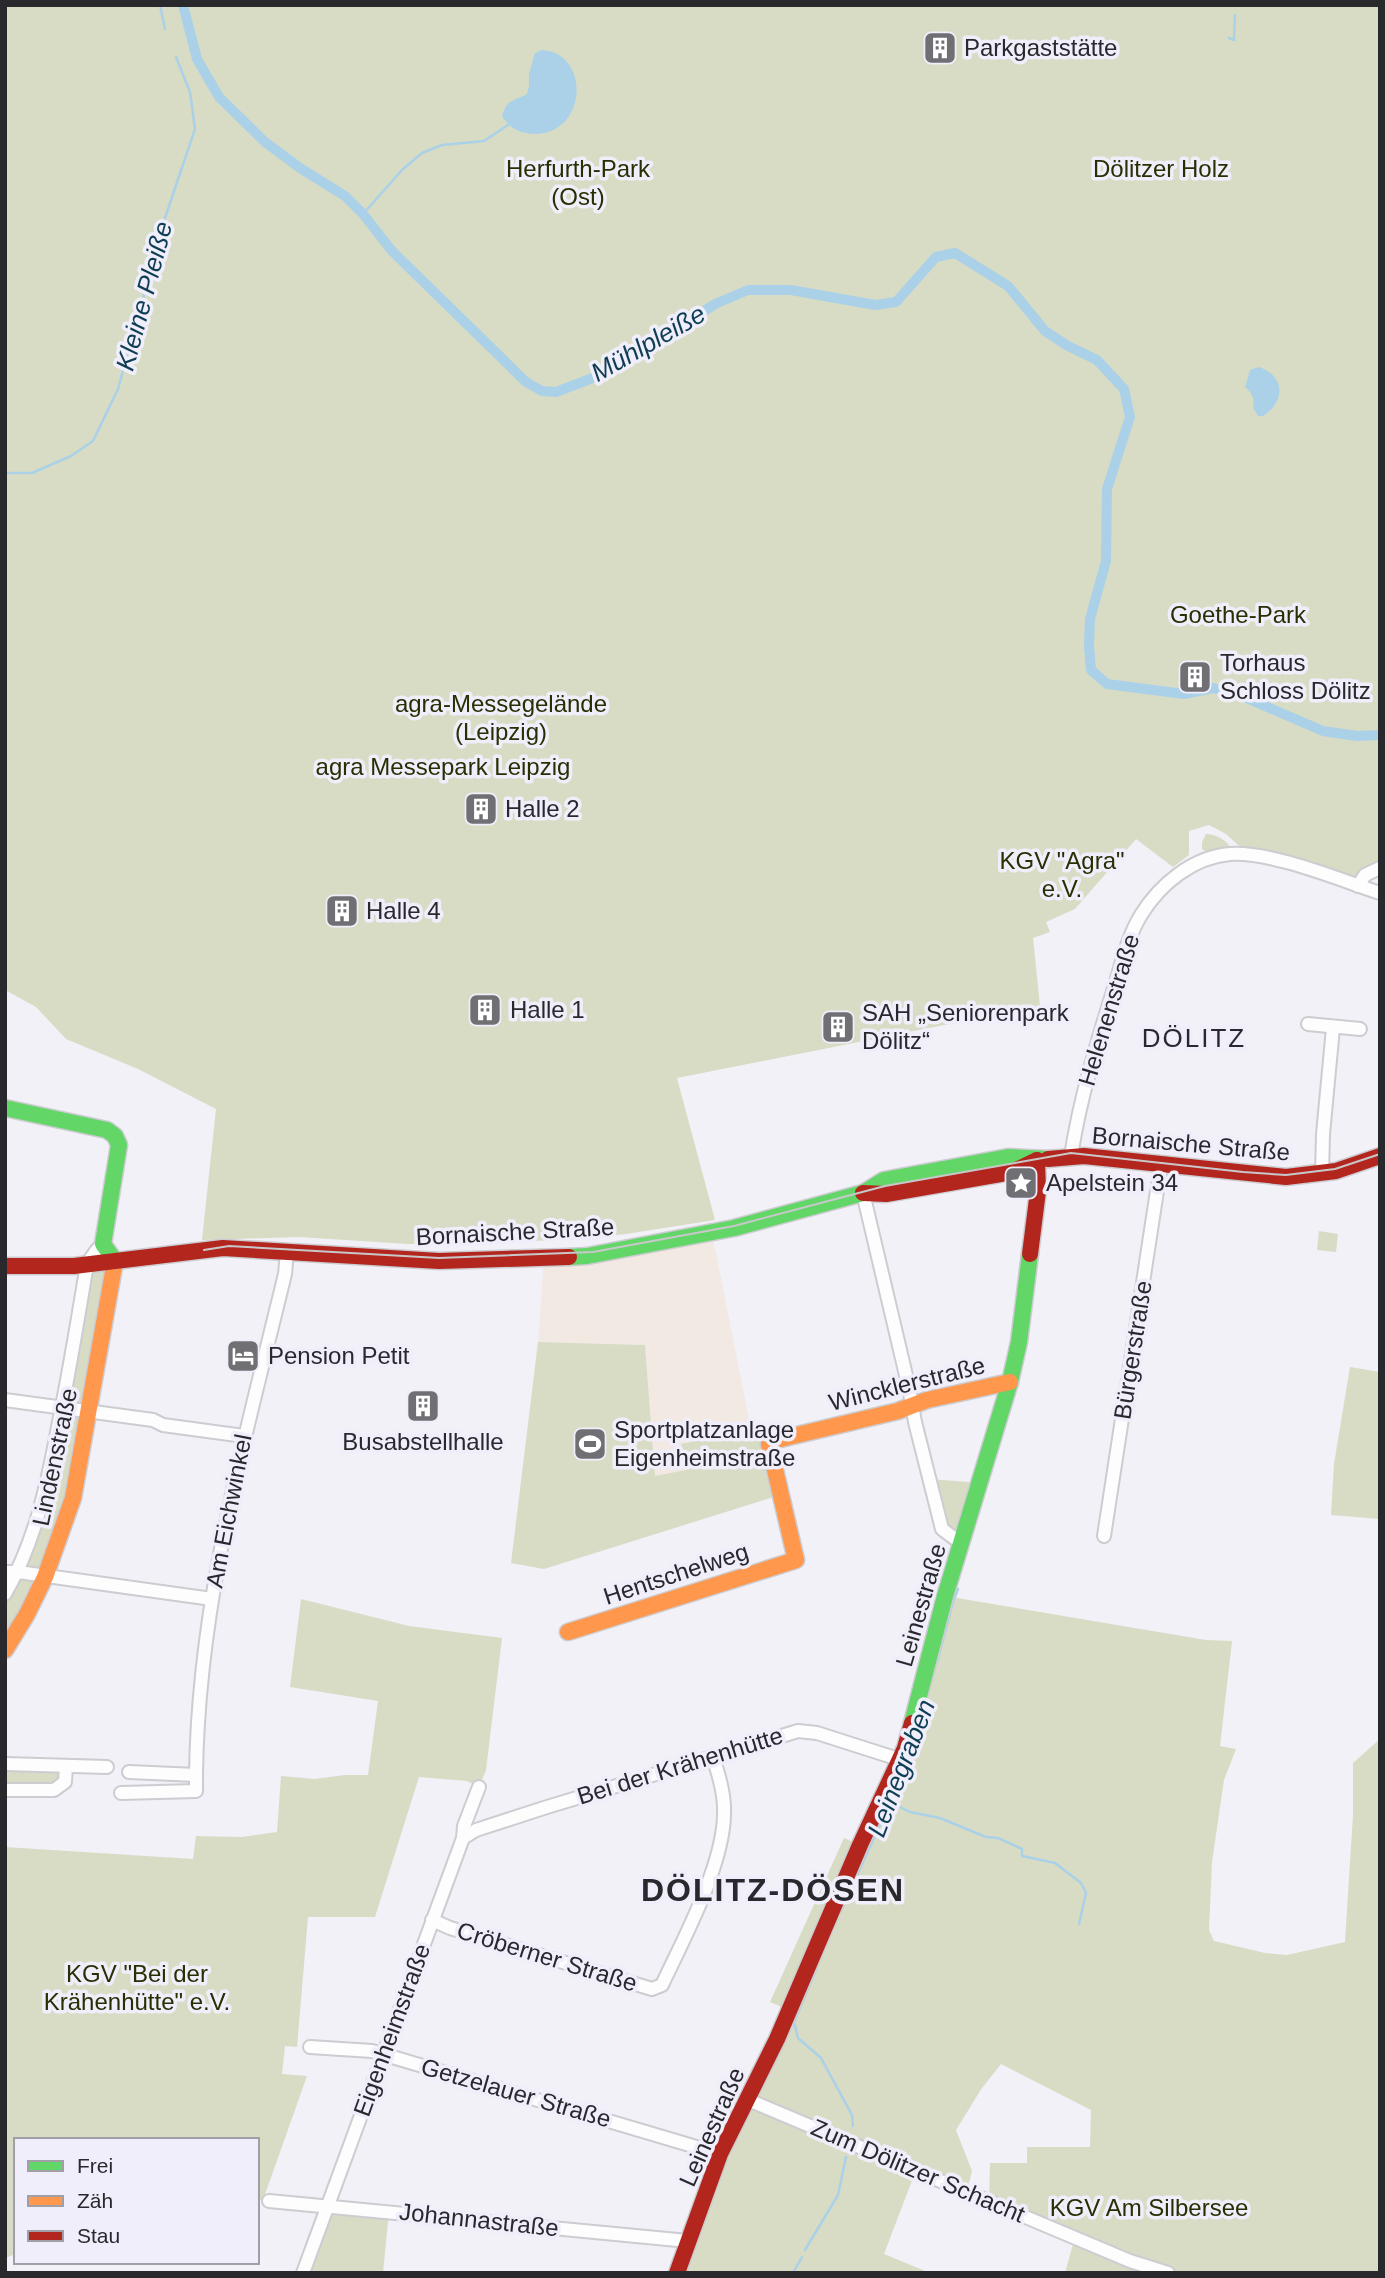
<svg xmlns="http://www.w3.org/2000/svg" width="1385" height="2278" viewBox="0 0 1385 2278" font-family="Helvetica,sans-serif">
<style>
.commercial{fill:#f3e9e3}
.green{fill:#d8dcc5}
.water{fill:#aad1e8}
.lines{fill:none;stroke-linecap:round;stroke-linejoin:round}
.stream{stroke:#aad1e8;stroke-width:2.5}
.canal{stroke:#aad1e8;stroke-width:10}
.street-casing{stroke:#ccccd1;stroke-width:16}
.fast-casing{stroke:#ccccd1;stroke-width:19}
.slow-casing{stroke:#ccccd1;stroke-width:19}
.jam-casing{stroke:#ccccd1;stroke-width:19}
.street{stroke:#fdfdfe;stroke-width:12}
.fast{stroke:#63d668;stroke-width:16}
.slow{stroke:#ff974d;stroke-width:16}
.jam{stroke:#b3261e;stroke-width:16}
.tram{stroke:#c8c8ca;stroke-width:2}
.labels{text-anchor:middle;stroke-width:7;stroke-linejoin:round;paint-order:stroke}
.poi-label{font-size:24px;fill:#29292d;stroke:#efeefa;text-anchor:start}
.park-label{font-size:24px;fill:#2a2e03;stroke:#efeefa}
.street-label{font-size:24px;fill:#29292d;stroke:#efeefa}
.water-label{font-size:26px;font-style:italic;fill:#0f3e54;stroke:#efeefa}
.neighbourhood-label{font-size:26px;letter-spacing:2px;fill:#29292d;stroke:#efeefa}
.district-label{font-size:32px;font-weight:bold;letter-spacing:2px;fill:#29292d;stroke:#efeefa}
</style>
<rect width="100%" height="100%" fill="#f1f1f7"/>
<path class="commercial" d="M712,1233L751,1429L682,1444L686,1470L655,1477L645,1345L538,1342L544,1257Z"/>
<g class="green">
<path d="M5,5H1380V868L1358,886L1248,854L1226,834L1209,825L1189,831V855L1173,867L1136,839L1075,909L1046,922L1050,932L1033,938L1040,1006L677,1078L715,1220L626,1234L580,1239L457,1244H408L298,1237L202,1240L216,1109L138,1069L66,1039L36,1007L5,990Z"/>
<path d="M1206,834C1215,834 1227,840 1230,847C1221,851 1210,856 1202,849V842Z"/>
<path d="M1319,1231L1338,1234L1336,1252L1317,1250Z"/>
<path d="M115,1261L73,1498L5,1650V1594L35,1527L87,1264Z"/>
<path d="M538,1342L645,1345L655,1476L686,1470L681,1444L763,1427L769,1444L780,1495L544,1569L511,1563Z"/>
<path d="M1350,1367L1380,1372V1519L1331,1515L1334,1464Z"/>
<path d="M929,1479L981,1483L962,1544L942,1529Z"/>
<path d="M945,1596L1206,1640L1232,1641L1220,1746L1236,1749L1224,1780L1212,1862L1209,1930L1214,1941L1265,1953L1287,1955L1345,1942L1353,1815V1763L1380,1739V2273H1065L1075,2237L989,2200L990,2163H1027V2147H1090L1091,2110L1001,2064L982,2088L956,2130L972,2171L967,2191L916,2170L884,2254L930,2273H677L789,2010L770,2002L844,1838L860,1845L900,1762Z"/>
<path d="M301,1599L409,1626L502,1638L486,1770L479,1787L467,1781L419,1777L375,1917H308L297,2047L285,2046L282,2074L307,2076L263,2200H257V2140H16V2254L5,2258V1847L193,1859L196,1836L241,1837L277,1832L281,1776L315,1779L345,1775H368L378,1701L290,1687Z"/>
<path d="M5,1764L66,1766L62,1786L5,1790Z"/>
<path d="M328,2205L389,2211L383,2273H303Z"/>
</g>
<g class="water">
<path d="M542,50C591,53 588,135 533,134C518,133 510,128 502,116C507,99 512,102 527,94L529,86V74L535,53Z"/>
<path d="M1259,367C1286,376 1285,402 1263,416H1258L1253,408C1255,398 1252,393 1245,387L1250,370Z"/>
</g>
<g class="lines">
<g class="stream">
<path d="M160,5L165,29"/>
<path d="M1229,38L1234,40L1235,15"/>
<path d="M363,214L402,170L422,153L442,145L484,141L508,125"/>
<path d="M5,473H32L71,456L93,441L118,389L165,218L195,129L190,92L176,57"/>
<path d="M937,1662L953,1602L958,1589"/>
<path d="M890,1802L910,1812L940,1818L986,1837L998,1838L1022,1849V1856L1055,1863L1081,1883L1086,1893L1079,1924"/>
<path d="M840,1913L911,1756"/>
<path d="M816,1970L794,2022L798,2038L821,2058L852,2115L853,2126"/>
<path d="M805,2250L838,2195L846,2157"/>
<path d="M793,2273L802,2257"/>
</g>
<path class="canal" d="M183,5L197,59L219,97L265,142L300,168L345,196L363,214L392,251L526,382L542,391L556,392L611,371L715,304L748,290H791L875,305L896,302L936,257L955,253L1008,286L1045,331L1068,346L1097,360L1124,389L1130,417L1107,489L1106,561L1090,619L1089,646L1091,670L1107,684L1184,694L1213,688L1242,696L1323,731L1357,736L1380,735"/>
<defs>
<g id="street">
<path d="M1358,886L1365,875L1380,868"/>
<path d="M1308,1024L1360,1029"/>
<path d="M1071,1156C1080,1098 1097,1042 1115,985C1122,962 1128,936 1141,915C1160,884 1193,857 1230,854C1271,851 1340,880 1380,893"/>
<path d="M1322,1174L1323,1134L1333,1028"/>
<path d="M863,1193L909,1388L915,1422L942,1529L962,1544"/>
<path d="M5,1400L153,1420L163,1425L244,1436"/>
<path d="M1104,1536L1161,1165"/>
<path d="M5,1572H18L212,1599"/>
<path d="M5,1594C35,1542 47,1486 58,1427C69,1373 78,1319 87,1264L96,1251L103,1244"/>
<path d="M5,1764L107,1767"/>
<path d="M129,1772L196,1775C198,1603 245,1439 285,1274L287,1252"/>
<path d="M5,1790H54L65,1782L66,1766"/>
<path d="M121,1793L196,1791V1775"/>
<path d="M463,1838L476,1830L547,1807L798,1731L817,1733L892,1757L900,1762"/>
<path d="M432,1920L450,1928L652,1989L662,1985C684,1938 723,1866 724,1815C725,1795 719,1776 713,1757"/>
<path d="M310,2047L372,2051L720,2154"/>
<path d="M746,2099L1130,2261L1168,2273"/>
<path d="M269,2201L688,2241"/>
<path d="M303,2273L463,1838L464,1826L479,1787"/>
</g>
<g id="fast">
<path d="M5,1108L107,1130L115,1136L119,1145L103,1244L115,1261"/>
<path d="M569,1257L587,1256L734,1228L863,1193L884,1180L1008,1157L1048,1159"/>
<path d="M912,1723L945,1596L1010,1382L1019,1342L1030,1254"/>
</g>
<g id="slow">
<path d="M568,1632L796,1560L769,1444L776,1440L898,1411L927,1400L1010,1382"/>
<path d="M5,1650L27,1614L45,1577L73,1498L115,1261"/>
</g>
<g id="jam">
<path d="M1048,1159L1084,1156L1286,1177L1336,1171L1380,1156"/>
<path d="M863,1193L886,1194L1012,1172L1037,1160"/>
<path d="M1030,1254L1038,1191L1037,1160"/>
<path d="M5,1266H74L223,1248L439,1261L569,1257"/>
<path d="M677,2273L720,2154L777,2039L860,1845L905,1748L912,1723"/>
</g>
</defs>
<use href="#street" class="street-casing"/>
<use href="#fast" class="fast-casing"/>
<use href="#slow" class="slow-casing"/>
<use href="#jam" class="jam-casing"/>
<use href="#street" class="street"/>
<use href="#fast" class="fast"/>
<use href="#slow" class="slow"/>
<use href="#jam" class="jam"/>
<path class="tram" d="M204,1250L229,1246L439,1258L593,1252L734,1226L885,1186L1071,1153L1243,1172L1286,1175L1335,1169L1380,1154"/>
</g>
<defs>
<symbol id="building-square" viewBox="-11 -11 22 22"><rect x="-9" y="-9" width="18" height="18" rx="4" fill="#6f6f74" stroke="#efeefa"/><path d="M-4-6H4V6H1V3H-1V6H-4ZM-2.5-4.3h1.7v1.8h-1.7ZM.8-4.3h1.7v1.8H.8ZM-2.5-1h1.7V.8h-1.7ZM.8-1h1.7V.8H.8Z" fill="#fff"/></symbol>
<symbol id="sight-square" viewBox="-11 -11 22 22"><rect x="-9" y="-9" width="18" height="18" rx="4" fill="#6f6f74" stroke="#efeefa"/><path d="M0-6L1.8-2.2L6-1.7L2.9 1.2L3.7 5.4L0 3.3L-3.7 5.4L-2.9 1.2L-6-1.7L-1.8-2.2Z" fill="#fff"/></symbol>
<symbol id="hotel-square" viewBox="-11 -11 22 22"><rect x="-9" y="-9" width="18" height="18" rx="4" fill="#6f6f74" stroke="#efeefa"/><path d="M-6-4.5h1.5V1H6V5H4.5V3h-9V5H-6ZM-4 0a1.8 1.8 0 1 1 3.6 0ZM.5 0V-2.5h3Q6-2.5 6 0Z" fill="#fff"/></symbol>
<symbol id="stadium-square" viewBox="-11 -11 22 22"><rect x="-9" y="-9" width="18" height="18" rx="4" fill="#6f6f74" stroke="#efeefa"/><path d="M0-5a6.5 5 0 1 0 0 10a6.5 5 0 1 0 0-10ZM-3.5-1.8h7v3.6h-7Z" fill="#fff"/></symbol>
</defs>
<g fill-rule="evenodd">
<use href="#building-square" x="921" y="29" width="38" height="38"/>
<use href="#building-square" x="1176" y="658" width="38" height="38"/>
<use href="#building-square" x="462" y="790" width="38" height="38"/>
<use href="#building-square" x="323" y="892" width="38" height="38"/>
<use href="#building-square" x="466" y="991" width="38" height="38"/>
<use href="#building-square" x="819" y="1008" width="38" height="38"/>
<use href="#sight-square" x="1002" y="1164" width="38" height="38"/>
<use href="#hotel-square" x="224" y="1337" width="38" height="38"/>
<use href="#building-square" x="404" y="1387" width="38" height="38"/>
<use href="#stadium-square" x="571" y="1425" width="38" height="38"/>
</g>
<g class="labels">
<g class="poi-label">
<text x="964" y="56">Parkgaststätte</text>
<text x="1220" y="671">Torhaus<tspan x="1220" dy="28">Schloss Dölitz</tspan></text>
<text x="505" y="817">Halle 2</text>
<text x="366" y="919">Halle 4</text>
<text x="510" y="1018">Halle 1</text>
<text x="862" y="1021">SAH „Seniorenpark<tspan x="862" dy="28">Dölitz“</tspan></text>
<text x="1046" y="1191">Apelstein 34</text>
<text x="268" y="1364">Pension Petit</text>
<text x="614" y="1438">Sportplatzanlage<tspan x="614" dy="28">Eigenheimstraße</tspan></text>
<text x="423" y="1450" text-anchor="middle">Busabstellhalle</text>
</g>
<g class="park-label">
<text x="578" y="177">Herfurth-Park<tspan x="578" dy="28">(Ost)</tspan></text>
<text x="1161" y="177">Dölitzer Holz</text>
<text x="1238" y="623">Goethe-Park</text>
<text x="501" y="712">agra-Messegelände<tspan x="501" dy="28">(Leipzig)</tspan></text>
<text x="443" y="775">agra Messepark Leipzig</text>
<text x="1062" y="869">KGV "Agra"<tspan x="1062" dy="28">e.V.</tspan></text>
<text x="137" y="1982">KGV "Bei der<tspan x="137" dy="28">Krähenhütte" e.V.</tspan></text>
<text x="1149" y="2216">KGV Am Silbersee</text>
</g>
<g class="street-label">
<text transform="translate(1109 1010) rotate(-73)" y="8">Helenenstraße</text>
<text transform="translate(1191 1144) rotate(5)" y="8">Bornaische Straße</text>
<text transform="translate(515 1232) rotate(-3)" y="8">Bornaische Straße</text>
<text transform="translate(1133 1350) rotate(-81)" y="8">Bürgerstraße</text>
<text transform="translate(907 1384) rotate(-14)" y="8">Wincklerstraße</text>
<text transform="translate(55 1457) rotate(-78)" y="8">Lindenstraße</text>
<text transform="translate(229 1511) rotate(-79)" y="8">Am Eichwinkel</text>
<text transform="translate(676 1574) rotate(-18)" y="8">Hentschelweg</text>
<text transform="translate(921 1605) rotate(-74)" y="8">Leinestraße</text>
<text transform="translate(680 1766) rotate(-17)" y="8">Bei der Krähenhütte</text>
<text transform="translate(547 1957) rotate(17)" y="8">Cröberner Straße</text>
<text transform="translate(392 2030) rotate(-70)" y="8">Eigenheimstraße</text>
<text transform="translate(516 2093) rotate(16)" y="8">Getzelauer Straße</text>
<text transform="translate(712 2127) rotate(-66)" y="8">Leinestraße</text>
<text transform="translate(918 2171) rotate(23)" y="8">Zum Dölitzer Schacht</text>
<text transform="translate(479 2220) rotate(6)" y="8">Johannastraße</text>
</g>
<g class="water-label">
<text transform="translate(144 296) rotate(-75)" y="9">Kleine Pleiße</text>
<text transform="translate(648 343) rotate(-30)" y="9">Mühlpleiße</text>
<text transform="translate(901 1768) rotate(-69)" y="9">Leinegraben</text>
</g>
<g class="neighbourhood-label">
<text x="1194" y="1047">DÖLITZ</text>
</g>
<g class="district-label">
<text x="773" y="1901">DÖLITZ-DÖSEN</text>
</g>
</g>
<rect width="1385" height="2278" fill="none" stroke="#29292d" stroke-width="14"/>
<rect x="14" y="2138" width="245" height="126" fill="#efeefa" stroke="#a09fa8" stroke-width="2"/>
<rect x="28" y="2161" width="35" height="10" fill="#63d668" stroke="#a09fa8" stroke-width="2"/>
<text x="77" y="2173" font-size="21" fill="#29292d">Frei</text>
<rect x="28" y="2196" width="35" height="10" fill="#ff974d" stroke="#a09fa8" stroke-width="2"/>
<text x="77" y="2208" font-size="21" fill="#29292d">Zäh</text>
<rect x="28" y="2231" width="35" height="10" fill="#b3261e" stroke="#a09fa8" stroke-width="2"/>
<text x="77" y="2243" font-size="21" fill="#29292d">Stau</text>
</svg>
